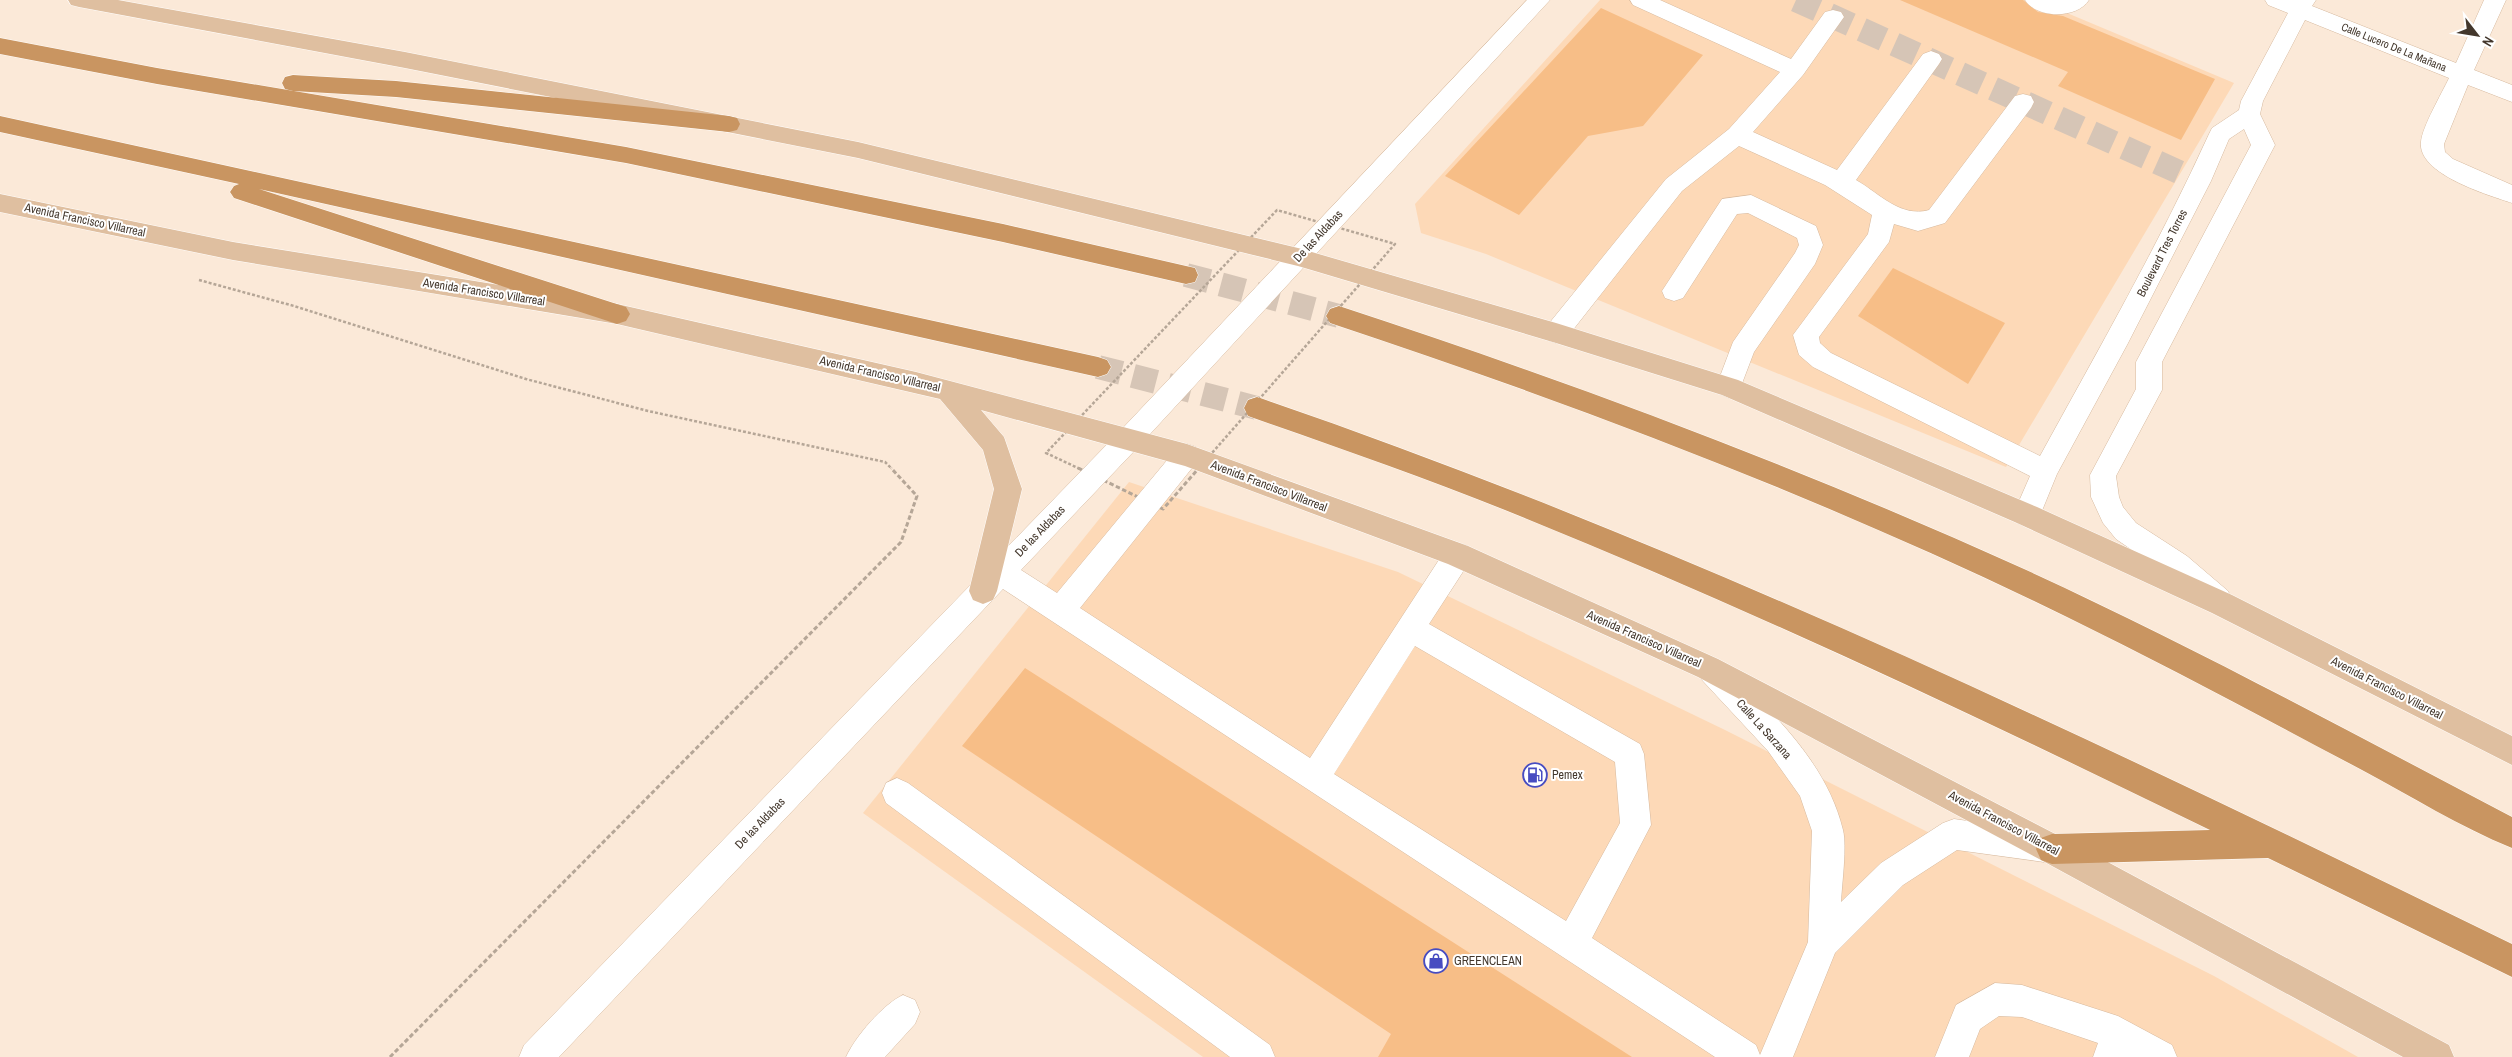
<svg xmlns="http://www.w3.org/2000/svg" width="2512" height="1057" font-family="'Archivo Narrow',sans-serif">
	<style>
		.built { fill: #fdd9b7 }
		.building { fill: #f7be87 }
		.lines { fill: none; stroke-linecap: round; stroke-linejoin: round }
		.minor-tunnel { stroke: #d6c5b6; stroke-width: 24; stroke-dasharray: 24 12; stroke-linecap: butt }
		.highway-tunnel { stroke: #d6c5b6; stroke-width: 24; stroke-dasharray: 24 12; stroke-linecap: butt }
		.minor-casing { stroke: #d6b99e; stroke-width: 1 }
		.major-casing { stroke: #fff; stroke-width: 1 }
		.highway-casing { stroke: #fff; stroke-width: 1 }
		.path-far1 { stroke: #b5a697; stroke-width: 2.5; stroke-dasharray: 3 2; stroke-linecap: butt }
		.path { stroke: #b5a697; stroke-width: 3; stroke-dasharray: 4.5 2.5; stroke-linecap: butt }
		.minor { fill: #fff; fill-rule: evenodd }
		.major { fill: #dfbfa0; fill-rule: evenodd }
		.highway { fill: #c99561; fill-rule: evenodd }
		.labels { text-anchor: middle; stroke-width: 4; stroke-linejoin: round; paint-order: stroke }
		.far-street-label { font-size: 11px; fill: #43372c; stroke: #fff }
		.street-label { font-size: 12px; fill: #43372c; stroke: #fff }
		.poi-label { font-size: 12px; fill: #43372c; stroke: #fff; text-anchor: start }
	</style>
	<rect width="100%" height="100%" fill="#fbe9d8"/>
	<g class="built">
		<polygon points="1600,0 2036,0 2234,83 2006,467 1486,254 1421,233 1415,204"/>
		<polygon points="1129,482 1398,572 1725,730 2214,976 2358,1057 1203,1057 863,813"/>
	</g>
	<g class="building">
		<polygon points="1900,0 2023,0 2038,12 2063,16 2215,79 2181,140 2058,86 2068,72"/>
		<polygon points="1601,8 1703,55 1643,126 1588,136 1519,215 1445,176"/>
		<polygon points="1893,268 2005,323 1968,384 1858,316"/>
		<polygon points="1025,668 1632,1057 1378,1057 1391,1034 962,746"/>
	</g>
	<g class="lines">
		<polyline class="minor-tunnel" points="1796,0 2199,181"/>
		<g class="highway-tunnel">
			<polyline points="1186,275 1339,316"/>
			<polyline points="1098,367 1257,408"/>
		</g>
		<g class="minor-casing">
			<g id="minor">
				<path d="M1527 0H1550L1139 446 1021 570 1057 593 1178 447 1187 444 1196 447 1200 455 1196 463 1080 608 1310 758 1448 546 1458 543 1468 546 1472 555 1468 564 1429 624 1640 744 1644 754 1651 825 1592 938 1756 1045 1760 1055 1808 942 1812 831 1800 796 1768 751 1702 680 1697 671 1702 662 1712 658 1722 662C1770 711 1826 760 1843 830 1847 846 1842 883 1841 902L1881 863 1943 823 1954 819 2044 832 2055 836 2060 847 2055 858 2044 862 1957 850 1903 885 1835 953 1793 1057H1715L1003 589 559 1057H519L524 1045 1121 430ZM1415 646 1615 762 1620 823 1566 921 1334 774Z"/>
				<path d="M1630 0H1660L1791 59 1825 12 1833 10 1841 12 1844 17 1803 75 1753 132 1837 170 1923 54 1931 51 1939 54 1942 59 1939 64 1856 180C1879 193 1900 218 1929 210L2015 96 2023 94 2031 96 2034 102 2031 108 1945 223 1918 231 1894 224 1889 242 1819 337 1820 343 1831 353 2040 456C2098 350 2159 244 2209 134L2212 128 2239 110 2241 101 2288 13 2268 5 2265 0H2316L2312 6 2456 63 2484 0H2506L2474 70 2512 85V102L2468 85 2444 144 2445 152 2453 159 2512 185V203C2488 195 2417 174 2421 142 2422 127 2442 93 2449 78L2305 20 2263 101 2260 114 2275 145 2162 362V390L2116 476 2119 497 2123 507 2136 523 2187 556 2228 591 2232 600 2228 609 2218 613 2208 609 2167 574 2116 539 2103 523 2091 497 2090 475 2136 389V362L2251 145 2244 129 2229 139 2211 181 2127 345 2057 474 2037 523 2027 527 2017 523 2013 515 2030 476 1813 367 1799 355 1793 335 1868 234 1872 215 1825 185 1739 146 1682 191 1565 340 1556 343 1547 340 1543 333 1547 326 1666 179 1729 129 1780 72 1633 5Z"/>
				<path d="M2025 0H2089C2077 19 2037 19 2025 0Z"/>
				<polygon points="1751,195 1816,226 1823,245 1815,264 1754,352 1738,394 1729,398 1720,394 1716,387 1733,342 1795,253 1799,245 1797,238 1748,213 1737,214 1683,298 1674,301 1665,298 1662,291 1722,199"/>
				<polygon points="897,778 908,783 1270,1045 1275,1057 1230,1057 886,803 882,793 886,783"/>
				<polygon points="1995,983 2022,985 2118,1016 2172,1045 2177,1057 2093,1057 2098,1043 2022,1017 1999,1016 1980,1029 1969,1057 1935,1057 1956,1005"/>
				<path d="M903 995 915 1000 920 1012 915 1024 885 1057H846C855 1037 883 1004 903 995Z"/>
			</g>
		</g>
		<g class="major-casing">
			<g id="major">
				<polygon points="68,0 118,0 405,52 858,142 1298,248 1556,323 1738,380 2037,507 2232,595 2512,736 2512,765 2212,613 2017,523 1722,395 1556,343 1298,266 858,158 405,68 79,7 71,5"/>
				<polygon points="0,194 233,242 617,304 916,372 1187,444 1468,546 1718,659 2063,838 2449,1045 2454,1057 2403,1057 2041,860 1698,677 1448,564 1185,466 981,410 1004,437 1022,489 997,591 993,600 983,604 973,600 969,591 994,489 983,450 940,399 617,324 233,260 0,212"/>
			</g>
		</g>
		<g class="highway-casing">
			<g id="highway">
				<polygon points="0,38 157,68 626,147 1003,224 1186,266 1195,268 1198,275 1195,282 1186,284 1003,242 626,163 157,84 0,54"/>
				<polygon points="293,75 396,81 729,116 737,118 740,124 737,130 729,132 396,97 293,91 285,89 282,83 285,77"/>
				<polygon points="0,116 1098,357 1107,360 1111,367 1107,374 1098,377 259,189 626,307 630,314 626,321 617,324 234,198 230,192 234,186 239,184 0,132"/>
				<path d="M1339 306C1571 382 1801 468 2024 569 2190 645 2350 732 2512 817V848C2460 827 2411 796 2362 770 2264 718 2167 666 2067 617 1830 501 1581 406 1330 323L1326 316 1330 309Z"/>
				<path d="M1257 397C1690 545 2102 744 2512 944V977L2268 858 2052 864 2041 860 2036 849 2041 838 2052 834 2210 830C1978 717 1744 606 1505 510 1420 476 1334 446 1248 416L1244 408 1248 400Z"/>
			</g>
		</g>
		<g class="path-far1">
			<polyline points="199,280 294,306 526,379 648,411 885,462 892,469"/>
			<polyline points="1080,469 1046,453 1277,210 1395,244 1198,469"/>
		</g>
		<g class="path">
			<polyline points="1078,468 1163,509 1199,468"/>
			<polyline points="390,1057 901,542 917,496 891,468"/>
		</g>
		<use href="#minor" class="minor"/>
		<use href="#major" class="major"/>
		<use href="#highway" class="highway"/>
	</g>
	<defs>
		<g id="fuel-ring" transform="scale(1.25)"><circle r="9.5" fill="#fff" stroke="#474cc1" stroke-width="1.5"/><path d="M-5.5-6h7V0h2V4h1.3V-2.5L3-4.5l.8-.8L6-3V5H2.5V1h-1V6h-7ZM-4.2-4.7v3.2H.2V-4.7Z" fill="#474cc1"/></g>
		<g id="shop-ring" transform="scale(1.25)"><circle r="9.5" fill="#fff" stroke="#474cc1" stroke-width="1.5"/><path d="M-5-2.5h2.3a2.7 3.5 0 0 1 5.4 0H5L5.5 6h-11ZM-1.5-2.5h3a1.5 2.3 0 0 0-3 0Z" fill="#474cc1"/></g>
	</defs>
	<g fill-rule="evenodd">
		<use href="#fuel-ring" x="1535" y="775"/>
		<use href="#shop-ring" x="1436" y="961"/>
	</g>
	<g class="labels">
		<g class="far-street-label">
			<text transform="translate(2394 47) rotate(22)" y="4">Calle Lucero De La Mañana</text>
		</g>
		<g class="street-label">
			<text transform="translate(85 220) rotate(12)" y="4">Avenida Francisco Villarreal</text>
			<text transform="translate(1318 236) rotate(-47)" y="4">De las Aldabas</text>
			<text transform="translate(2162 253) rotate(-63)" y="4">Boulevard Tres Torres</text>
			<text transform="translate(484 292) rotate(9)" y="4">Avenida Francisco Villarreal</text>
			<text transform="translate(880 374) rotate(13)" y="4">Avenida Francisco Villarreal</text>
			<text transform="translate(1269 486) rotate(21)" y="4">Avenida Francisco Villarreal</text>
			<text transform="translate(1040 531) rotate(-46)" y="4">De las Aldabas</text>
			<text transform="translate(1644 639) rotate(24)" y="4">Avenida Francisco Villarreal</text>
			<text transform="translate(2387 688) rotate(27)" y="4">Avenida Francisco Villarreal</text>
			<text transform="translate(1764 729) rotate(48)" y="4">Calle La Sarzana</text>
			<text transform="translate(760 823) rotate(-46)" y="4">De las Aldabas</text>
			<text transform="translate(2004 823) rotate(28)" y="4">Avenida Francisco Villarreal</text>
		</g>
		<g class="poi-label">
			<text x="1552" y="779">Pemex</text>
			<text x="1454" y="965">GREENCLEAN</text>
		</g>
	</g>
	<g transform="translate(2477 35) rotate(121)" stroke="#ffffff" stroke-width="4" paint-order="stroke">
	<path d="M0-4L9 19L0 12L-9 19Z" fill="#43372c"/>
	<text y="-8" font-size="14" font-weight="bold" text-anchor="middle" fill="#43372c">N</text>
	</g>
</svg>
